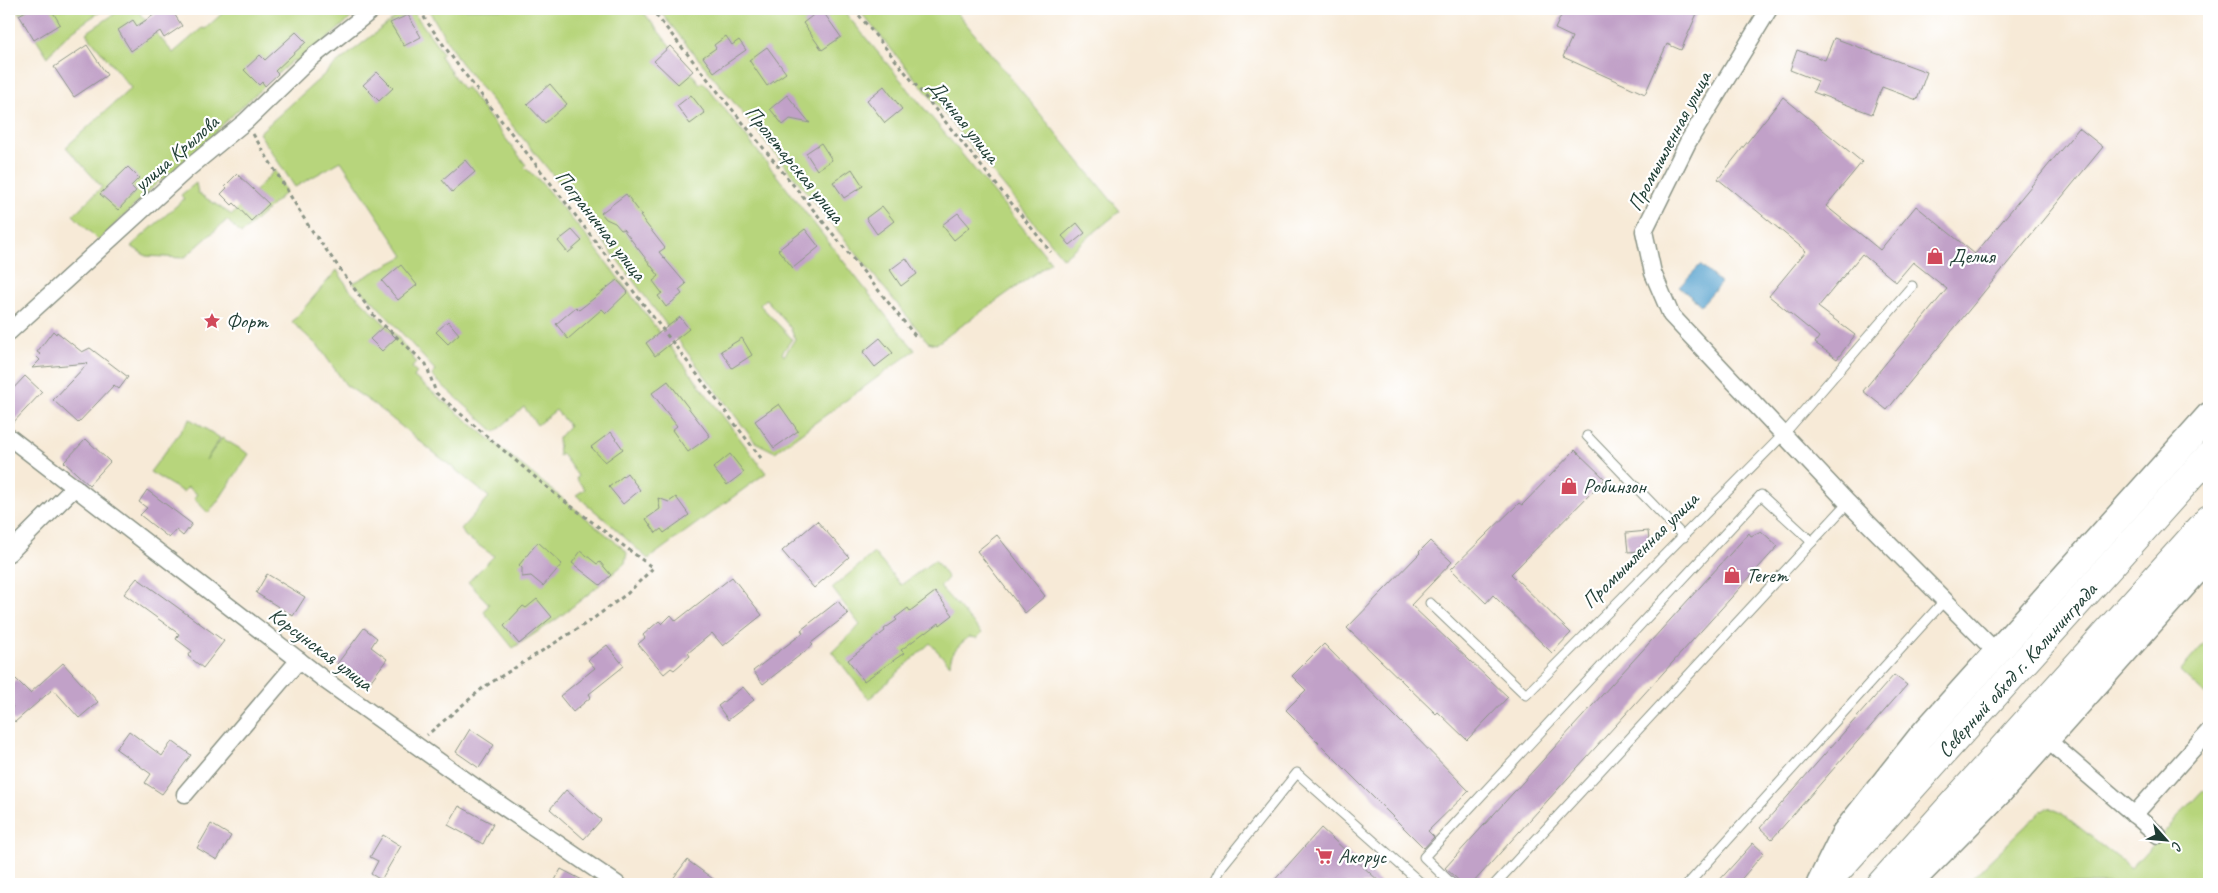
<svg xmlns="http://www.w3.org/2000/svg" width="2218" height="893" font-family="Caveat,sans-serif">
	<style>
		.green { fill: #b7d57b; stroke: #6b8958; fill-rule: evenodd }
		.water { fill: #56a2ce; stroke: #3a7081 }
		.building { fill: #c1a1c8 }
		.lines { fill: none; stroke-linecap: round; stroke-linejoin: round }
		.lane-casing { stroke: #8b9486; stroke-width: 11 }
		.street-casing { stroke: #8b9486; stroke-width: 19 }
		.primary-casing { stroke: #8b9486; stroke-width: 29 }
		.highway-casing { stroke: #8b9486; stroke-width: 30 }
		.path { stroke: #8b9486; stroke-width: 3; stroke-dasharray: 4 4; stroke-linecap: butt }
		.lane { stroke: #fff; stroke-width: 9 }
		.street { stroke: #fff; stroke-width: 16 }
		.primary { stroke: #fff; stroke-width: 26 }
		.highway { stroke: #fff; stroke-width: 28 }
		.labels { text-anchor: middle; stroke-width: 4.5; stroke-linejoin: round; paint-order: stroke }
		.street-label { font-size: 21px; fill: #1f3d34; stroke: #fff }
		.poi-label { font-size: 21px; fill: #1f3d34; stroke: #fff; text-anchor: start }
	</style>
	<rect width="100%" height="100%" fill="#fff"/>
	<filter id="ink" filterUnits="userSpaceOnUse"><feTurbulence type="fractalNoise" baseFrequency=".02" numOctaves="2"/><feDisplacementMap in="SourceGraphic" scale="10" xChannelSelector="R" yChannelSelector="G"/><feConvolveMatrix kernelMatrix="1 2 1 2 8 2 1 2 1" color-interpolation-filters="sRGB"/></filter>
	<filter id="wash" filterUnits="userSpaceOnUse"><feTurbulence type="fractalNoise" baseFrequency=".0096" numOctaves="4" result="noise"/><feDisplacementMap in="SourceGraphic" scale="20" xChannelSelector="R" yChannelSelector="G"/><feGaussianBlur stdDeviation="1.12" result="paint"/><feColorMatrix in="noise" values="0 0 0 0 0 0 0 0 0 0 0 0 0 0 0 0 0 1.4 0 .05"/><feComposite in="paint" operator="in"/></filter>
	<g filter="url(#wash)">
		<rect width="100%" height="100%" fill="#f7ead7"/>
		<g class="green">
			<path d="M17 9H105C84 22 62 36 48 57Z"/>
			<polygon points="122,9 136,9 173,53 202,28 205,29 227,9 343,9 352,17 299,64 293,60 225,122 190,161 163,181 161,179 99,241 73,215 102,187 66,147 131,88 86,33"/>
			<polygon points="406,9 411,9 443,53 440,56 463,90 466,87 526,165 524,167 539,180 591,242 766,473 648,559 610,524 576,495 585,489 576,479 578,476 562,454 559,456 558,438 569,426 556,410 537,425 524,407 495,432 432,376 435,370 373,301 353,283 404,256 341,161 295,187 259,133 336,64"/>
			<path d="M428 9H641L700 84 703 82 723 107 887 317 915 350 775 452 755 442 557 180 460 62ZM766 299 790 327 795 339 784 356 782 353 792 339 760 305Z"/>
			<polygon points="658,9 842,9 1051,262 936,344 928,342"/>
			<polygon points="858,9 954,9 1120,211 1063,258"/>
			<polygon points="275,170 286,192 241,234 227,220 184,258 146,256 131,246 184,199 181,195 196,183 198,193 232,215"/>
			<polygon points="337,270 349,289 397,336 416,362 412,368 417,372 414,377 624,549 627,553 625,563 596,588 557,619 513,648 484,612 489,604 468,582 494,556 465,536 461,529 489,497 375,405 346,385 319,347 292,322"/>
			<polygon points="190,419 220,438 206,460 222,438 249,454 218,501 208,513 194,498 197,494 188,487 183,492 150,472"/>
			<path d="M874 553 901 585 935 560 948 578 940 587 982 633 977 638 969 637C960 644 950 652 950 665L930 643 869 699 832 652 860 625 832 588Z"/>
			<polygon points="2209,638 2209,698 2180,671"/>
			<polygon points="2203,790 2209,795 2209,884 1966,884 2041,811 2050,808 2060,812 2131,868"/>
		</g>
		<polygon class="water" points="1700,265 1721,283 1701,305 1679,287"/>
		<g id="blocks">
			<g class="building">
				<polygon points="29,9 51,9 60,24 34,40 19,15"/>
				<polygon points="163,9 171,9 182,26 164,38 160,31 131,51 118,30 133,20 137,26"/>
				<polygon points="821,9 841,37 822,50 803,23"/>
				<polygon points="1564,9 1699,9 1681,50 1667,44 1645,94 1563,57 1572,37 1555,29"/>
				<polygon points="408,15 421,37 404,46 390,23"/>
				<polygon points="296,32 306,42 275,71 278,74 265,86 262,82 259,85 244,70 260,55 265,60"/>
				<polygon points="726,36 732,45 739,40 746,50 714,72 703,57 716,48 714,45"/>
				<polygon points="1834,38 1927,72 1917,100 1882,87 1872,114 1813,92 1818,81 1790,70 1797,50 1825,60"/>
				<polygon points="87,45 107,75 74,97 54,67"/>
				<polygon points="670,46 693,71 678,84 654,61"/>
				<polygon points="767,47 786,73 767,86 749,60"/>
				<polygon points="377,72 393,88 379,101 363,85"/>
				<polygon points="550,84 567,104 545,123 527,104"/>
				<polygon points="884,86 902,109 885,123 867,100"/>
				<polygon points="691,95 705,113 690,124 677,106"/>
				<polygon points="787,95 810,123 790,119 783,125 775,115 770,109"/>
				<polygon points="1783,97 1862,162 1826,206 1880,250 1916,206 1975,254 2079,128 2103,147 1887,410 1863,391 1947,289 1913,262 1896,282 1862,254 1818,307 1855,335 1837,359 1815,343 1819,337 1769,296 1806,251 1718,179"/>
				<polygon points="821,143 832,160 817,170 806,153"/>
				<polygon points="465,160 475,172 452,192 442,180"/>
				<polygon points="128,167 139,178 131,186 136,191 118,210 100,194"/>
				<polygon points="852,169 863,186 844,198 833,182"/>
				<polygon points="237,174 269,204 251,221 234,203 232,205 221,194 227,188 225,186"/>
				<polygon points="626,194 642,215 640,216 665,248 659,252 686,284 679,290 682,294 666,307 658,296 662,293 653,281 659,276 623,229 621,230 615,223 606,219 601,213"/>
				<polygon points="882,206 894,221 877,234 866,218"/>
				<polygon points="958,213 970,227 954,240 942,225"/>
				<polygon points="1077,223 1085,233 1070,245 1062,236"/>
				<polygon points="805,229 819,247 793,268 778,250"/>
				<polygon points="572,230 582,241 568,253 558,241"/>
				<polygon points="906,258 917,274 901,286 890,270"/>
				<polygon points="401,265 417,285 398,300 382,281"/>
				<polygon points="617,280 628,292 606,313 602,309 568,339 556,324 576,307 579,310"/>
				<polygon points="680,317 689,329 655,356 646,343"/>
				<polygon points="448,321 459,334 448,344 436,332"/>
				<polygon points="384,326 396,338 382,351 370,339"/>
				<polygon points="53,331 56,334 57,332 82,352 90,348 128,377 119,389 114,385 78,423 53,400 88,363 32,368 40,360 37,357 40,354 37,352"/>
				<polygon points="742,338 752,355 732,368 721,351"/>
				<polygon points="880,338 893,353 875,367 863,352"/>
				<polygon points="25,376 42,392 9,427 9,393"/>
				<polygon points="668,381 710,436 688,452 672,430 677,426 652,393"/>
				<polygon points="779,404 798,431 774,448 755,421"/>
				<polygon points="611,432 623,449 605,462 591,447"/>
				<polygon points="86,439 110,462 89,485 64,462"/>
				<polygon points="1575,450 1605,479 1511,574 1571,633 1552,653 1493,595 1486,603 1451,569 1519,503 1522,505"/>
				<polygon points="730,454 744,472 727,485 713,468"/>
				<polygon points="627,473 640,490 623,504 609,487"/>
				<polygon points="147,490 192,524 183,536 176,530 169,538 140,515 147,508 139,502"/>
				<polygon points="676,497 689,515 664,533 661,529 656,533 646,519 660,509 658,498 669,502"/>
				<polygon points="817,521 849,557 814,588 782,551"/>
				<polygon points="1648,531 1650,550 1628,552 1626,533"/>
				<polygon points="1761,531 1778,546 1472,884 1463,884 1445,868 1749,533 1751,536"/>
				<polygon points="997,535 1045,596 1025,613 977,551"/>
				<polygon points="1430,541 1452,562 1411,605 1508,697 1467,740 1438,712 1436,714 1347,628 1420,553 1419,552"/>
				<polygon points="538,542 562,564 543,586 531,576 522,577 522,568 519,565"/>
				<polygon points="581,551 597,564 600,562 611,575 600,585 572,563"/>
				<polygon points="267,574 305,597 293,616 256,593"/>
				<polygon points="732,577 762,615 723,646 712,633 688,653 690,656 674,670 671,668 664,674 638,644 645,638 643,635 659,621 662,624 671,615 676,621"/>
				<polygon points="137,578 224,641 203,668 188,656 192,651 176,639 179,634 124,594"/>
				<polygon points="935,592 953,615 940,625 939,623 926,633 925,632 901,650 904,653 864,681 848,660 885,631 884,629 897,620 895,618 908,608 910,611"/>
				<polygon points="537,599 552,617 519,644 504,626 523,606 526,608"/>
				<polygon points="838,601 848,614 811,643 813,645 763,684 753,671 803,633 801,630"/>
				<polygon points="364,628 377,638 371,647 387,659 367,686 337,664"/>
				<polygon points="1324,644 1469,791 1428,831 1434,837 1424,848 1286,710 1306,690 1292,676"/>
				<polygon points="607,645 624,666 589,694 591,697 573,712 560,696 595,668 588,660"/>
				<polygon points="63,663 98,702 79,718 53,689 15,722 9,715 9,711 13,707 9,702 9,686 16,679 30,693"/>
				<polygon points="1894,675 1907,685 1772,839 1760,828"/>
				<polygon points="743,687 754,700 728,720 718,706"/>
				<polygon points="470,729 494,745 479,768 456,752"/>
				<polygon points="129,731 162,756 172,741 191,755 162,794 145,783 151,774 116,749"/>
				<polygon points="566,790 601,820 584,839 550,809"/>
				<polygon points="459,806 493,824 483,844 448,825"/>
				<polygon points="211,824 231,836 217,860 197,848"/>
				<polygon points="1321,828 1382,884 1271,884"/>
				<polygon points="383,835 401,846 381,880 371,874 378,861 370,857"/>
				<polygon points="1753,843 1764,853 1737,884 1716,884"/>
				<polygon points="687,860 720,884 669,884"/>
				<polygon points="561,869 590,884 553,884"/>
			</g>
		</g>
	</g>
	<g filter="url(#ink)">
		<use href="#blocks" fill-opacity="0" stroke="#8b9486" stroke-width="1"/>
		<g class="lines">
			<g class="lane-casing">
				<g id="lane">
					<polyline points="1587,436 1684,537"/>
					<polyline points="1430,603 1526,695 1783,435 1912,286"/>
					<polyline points="1213,884 1222,866 1297,773 1422,884"/>
					<polyline points="1452,884 1424,857 1761,495 1812,542"/>
					<polyline points="1495,884 1848,503"/>
					<polyline points="1688,884 1944,601"/>
				</g>
			</g>
			<g class="street-casing">
				<g id="street">
					<polyline points="1769,9 1688,142 1644,231 1653,273 1671,315 1848,503 1997,653"/>
					<polyline points="9,332 185,171 246,121 311,58 373,9"/>
					<polyline points="9,437 326,681 482,792 617,884"/>
					<polyline points="9,553 75,487"/>
					<polyline points="2046,739 2158,835"/>
					<polyline points="185,794 299,660"/>
					<polyline points="2134,815 2209,731"/>
				</g>
			</g>
			<g class="primary-casing">
				<g id="primary">
					<polyline points="1820,884 1845,833 1921,737 2209,416"/>
					<polyline points="1908,884 2000,791 2209,556"/>
				</g>
			</g>
			<g class="highway-casing">
				<g id="highway">
					<polyline points="1825,884 2209,456"/>
					<polyline points="1881,884 2209,519"/>
				</g>
			</g>
			<g class="path">
				<polyline points="421,9 425,19 457,64 566,203 761,458"/>
				<polyline points="651,9 917,338"/>
				<polyline points="854,9 1051,252"/>
				<polyline points="253,134 308,225 375,317 426,364 436,393 555,494 653,568 628,593 590,621 484,687 427,735"/>
			</g>
			<use href="#lane" class="lane"/>
			<use href="#street" class="street"/>
			<use href="#primary" class="primary"/>
			<use href="#highway" class="highway"/>
		</g>
	</g>
	<defs>
		<g id="shop-bare" transform="scale(1.35)"><path d="M-5-2.5h2.3a2.7 3.5 0 0 1 5.4 0H5L5.5 6h-11ZM-1.5-2.5h3a1.5 2.3 0 0 0-3 0Z" fill="#d1495b" stroke="#fff" stroke-width="2.5" paint-order="stroke"/></g>
		<g id="sight-bare" transform="scale(1.35)"><path d="M0-6L1.8-2.2L6-1.7L2.9 1.2L3.7 5.4L0 3.3L-3.7 5.4L-2.9 1.2L-6-1.7L-1.8-2.2Z" fill="#d1495b" stroke="#fff" stroke-width="2.5" paint-order="stroke"/></g>
		<g id="supermarket-bare" transform="scale(1.35)"><path d="M-6-5.5h2.5l.6 2H6L4.5 2H-2.5L-4.4-4H-6ZM-1.5 3.2a1.3 1.3 0 1 0 .1 0ZM3 3.2a1.3 1.3 0 1 0 .1 0Z" fill="#d1495b" stroke="#fff" stroke-width="2.5" paint-order="stroke"/></g>
	</defs>
	<g fill-rule="evenodd">
		<use href="#shop-bare" x="1935" y="256"/>
		<use href="#sight-bare" x="212" y="321"/>
		<use href="#shop-bare" x="1569" y="486"/>
		<use href="#shop-bare" x="1732" y="575"/>
		<use href="#supermarket-bare" x="1324" y="856"/>
	</g>
	<g class="labels">
		<g class="street-label">
			<text transform="translate(964 121) rotate(51)" y="7">Дачная улица</text>
			<text transform="translate(1669 141) rotate(-62)" y="7">Промышленная улица</text>
			<text transform="translate(176 153) rotate(-41)" y="7">улица Крылова</text>
			<text transform="translate(795 164) rotate(51)" y="7">Пролетарская улица</text>
			<text transform="translate(601 225) rotate(52)" y="7">Пограничная улица</text>
			<text transform="translate(1640 550) rotate(-45)" y="7">Промышленная улица</text>
			<text transform="translate(321 649) rotate(37)" y="7">Корсунская улица</text>
			<text transform="translate(2017 670) rotate(-48)" y="7">Северный обход г. Калининграда</text>
		</g>
		<g class="poi-label">
			<text x="1949" y="263">Делия</text>
			<text x="226" y="328">Форт</text>
			<text x="1583" y="493">Робинзон</text>
			<text x="1746" y="582">Terem</text>
			<text x="1338" y="863">Акорус</text>
		</g>
	</g>
	<rect width="2218" height="893" fill="none" stroke="#fff" stroke-width="30"/>
	<g transform="translate(2166 840) rotate(117)" stroke="#ffffff" stroke-width="4" paint-order="stroke">
	<path d="M0-4L9 19L0 12L-9 19Z" fill="#1f3d34"/>
	<text y="-8" font-size="14" font-weight="bold" text-anchor="middle" fill="#1f3d34">С</text>
	</g>
</svg>
